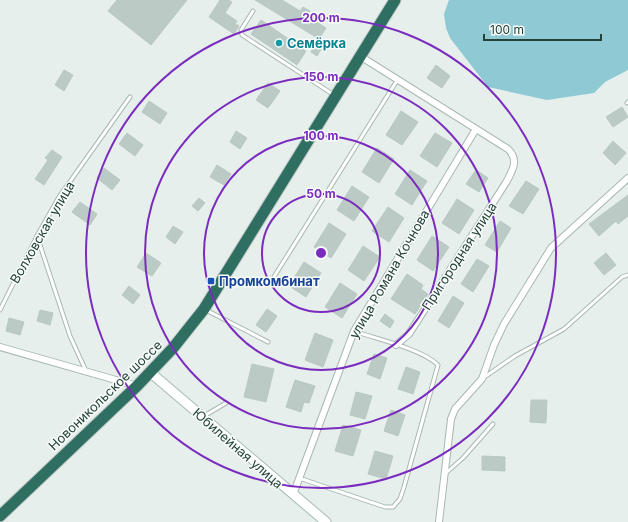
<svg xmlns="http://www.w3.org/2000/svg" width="628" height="522" font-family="Inter,sans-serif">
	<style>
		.water { fill: #8ec9d4 }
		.building { fill: #bbcac4; stroke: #b8c9c2 }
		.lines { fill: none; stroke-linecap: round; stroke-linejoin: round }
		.lane-casing { stroke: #a8b8b2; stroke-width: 5 }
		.street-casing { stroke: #a8b8b2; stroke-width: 8 }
		.secondary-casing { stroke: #a4bbb3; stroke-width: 11 }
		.highway-casing { stroke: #c2cac8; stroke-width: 13 }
		.lane { stroke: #fff; stroke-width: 3 }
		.street { stroke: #fff; stroke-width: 6 }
		.secondary { stroke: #fff; stroke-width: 9 }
		.highway { stroke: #2f6f62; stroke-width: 11 }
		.ring { fill: none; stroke: #7b2cbf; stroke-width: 2 }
		.culture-dot { fill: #0f9aa8; stroke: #f7fbf9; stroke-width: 1.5 }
		.transit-dot { fill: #1a4fb4; stroke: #f7fbf9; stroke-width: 1.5 }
		.labels { text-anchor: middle; stroke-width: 3; stroke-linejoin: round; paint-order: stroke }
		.culture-label { font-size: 13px; font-weight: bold; fill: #0d838f; stroke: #f7fbf9; text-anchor: start }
		.street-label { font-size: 13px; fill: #24423a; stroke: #f7fbf9 }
		.transit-label { font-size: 13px; font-weight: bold; fill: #164399; stroke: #f7fbf9; text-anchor: start }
		.centre { fill: #7b2cbf; stroke: #f7fbf9; stroke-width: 2 }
		.ring-label { font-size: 12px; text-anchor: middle; font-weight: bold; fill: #7b2cbf; stroke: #f7fbf9; stroke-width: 3; stroke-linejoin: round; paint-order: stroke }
	</style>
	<rect width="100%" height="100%" fill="#e6efeb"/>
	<polygon class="water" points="449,0 628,0 628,70 605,82 594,93 547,100 488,87 450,38 446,28 444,14"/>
	<g class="building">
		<polygon points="117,0 187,0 151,45 108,11"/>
		<polygon points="220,0 228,0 232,2 225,13 237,21 235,24 239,26 234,34 209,17"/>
		<polygon points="255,0 282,0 300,11 303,7 310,11 307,16 326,28 319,39"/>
		<polygon points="261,20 306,51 297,65 251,34"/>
		<polygon points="316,42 323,46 317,56 311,52"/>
		<polygon points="436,65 450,76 442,88 427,78"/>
		<polygon points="64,70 73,75 64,91 55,85"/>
		<polygon points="268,83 280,91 268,108 256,100"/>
		<polygon points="149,101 167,113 160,124 142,112"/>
		<polygon points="622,107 628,117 613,127 606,117"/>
		<polygon points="401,111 418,122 402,145 386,135"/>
		<polygon points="236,131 247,138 240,149 230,142"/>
		<polygon points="127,133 143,145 135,156 119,144"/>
		<polygon points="435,133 452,143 437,167 420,156"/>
		<polygon points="613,141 626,153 615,165 603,153"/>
		<polygon points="377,148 394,159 379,183 362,172"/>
		<polygon points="52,150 62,157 44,185 35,179 48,160 45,158"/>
		<polygon points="217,165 231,174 224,185 210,177"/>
		<polygon points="104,168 120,180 112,190 97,178"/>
		<polygon points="410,170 427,181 412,205 395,194"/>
		<polygon points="476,170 488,178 479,192 466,184"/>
		<polygon points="526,181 539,189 523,214 509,206"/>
		<polygon points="352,186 369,197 354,221 337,210"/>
		<polygon points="628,195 628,216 618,224 616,221 599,236 589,224"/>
		<polygon points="199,198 205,203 198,211 192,206"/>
		<polygon points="457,199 474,210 459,234 442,223"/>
		<polygon points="80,202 97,214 90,225 72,212"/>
		<polygon points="388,207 404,218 389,242 372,231"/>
		<polygon points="500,221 511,228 497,252 485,245"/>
		<polygon points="329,223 346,234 331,258 314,247"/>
		<polygon points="173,226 183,232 175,244 166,237"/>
		<polygon points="432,236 449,247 433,271 417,260"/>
		<polygon points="363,246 380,257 364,281 348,270"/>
		<polygon points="146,253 161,263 152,276 137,267"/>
		<polygon points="606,253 616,265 604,275 594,263"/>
		<polygon points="477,259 489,266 473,292 461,284"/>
		<polygon points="304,262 321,273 306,297 289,286"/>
		<polygon points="407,274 423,285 421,289 428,294 415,314 391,299"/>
		<polygon points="340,283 357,294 342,318 325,307"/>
		<polygon points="129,286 140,295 133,304 122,295"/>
		<polygon points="453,296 464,303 449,328 438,321"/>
		<polygon points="267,309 277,316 266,332 256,325"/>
		<polygon points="40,310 53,313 50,325 37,321"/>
		<polygon points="385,314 394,321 390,328 380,321"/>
		<polygon points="9,318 24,322 20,335 6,331"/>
		<polygon points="315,333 333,340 323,367 305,360"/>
		<polygon points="374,354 387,358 380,379 367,374"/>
		<polygon points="252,364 274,369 266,402 244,397"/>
		<polygon points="406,367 420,372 413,394 398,389"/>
		<polygon points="295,380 315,386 309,403 304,402 301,412 286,407"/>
		<polygon points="356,392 372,396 365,419 350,415"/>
		<polygon points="531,400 547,400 546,423 530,422"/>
		<polygon points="391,410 405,415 398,436 384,431"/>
		<polygon points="343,425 361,430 353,456 335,451"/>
		<polygon points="375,451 393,456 386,479 368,474"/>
		<polygon points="482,456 505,457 505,471 482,470"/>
	</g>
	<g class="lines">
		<g class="lane-casing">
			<g id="lane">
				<polyline points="253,11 241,30 242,35 334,95"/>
				<polyline points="627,103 628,102"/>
				<polyline points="37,236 70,336 86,371"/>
				<polyline points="272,280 398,79"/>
				<polyline points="0,310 37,236 59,197 130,97"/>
				<polyline points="206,310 268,342"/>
				<polyline points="483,378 515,356 564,329 622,277 628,275"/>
				<polyline points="204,416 226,403"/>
				<polyline points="446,473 463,458 493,424"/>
				<path d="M299 478 385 507H393L400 499 404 487 438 365C422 349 376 339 354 331"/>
			</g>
		</g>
		<g class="street-casing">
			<g id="street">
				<path d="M360 56 508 149C519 160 513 169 507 181L409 334 396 345"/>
				<polyline points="0,347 137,386"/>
				<polyline points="293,495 354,331 476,129"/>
				<polyline points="439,522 451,419 455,409 482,379 494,345 504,324 551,248 628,178"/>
			</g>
		</g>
		<g class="secondary-casing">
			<polyline id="secondary" points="151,373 326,522"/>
		</g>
		<g class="highway-casing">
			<polyline id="highway" points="0,516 137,386 173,348 204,309 395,0"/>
		</g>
		<use href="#lane" class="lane"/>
		<use href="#street" class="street"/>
		<use href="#secondary" class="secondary"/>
		<use href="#highway" class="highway"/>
	</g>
	<g class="ring">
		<circle cx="321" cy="253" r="59"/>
		<circle cx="321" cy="253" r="117"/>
		<circle cx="321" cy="253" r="176"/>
		<circle cx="321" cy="253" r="235"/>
	</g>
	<circle class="culture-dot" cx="279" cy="43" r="4"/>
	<rect class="transit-dot" x="207" y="277" width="8" height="8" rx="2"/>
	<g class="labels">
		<g class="culture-label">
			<text x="287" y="48">Семёрка</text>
		</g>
		<g class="street-label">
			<text transform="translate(42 232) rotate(-60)" y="5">Волховская улица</text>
			<text transform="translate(459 256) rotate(-57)" y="5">Пригородная улица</text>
			<text transform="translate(389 274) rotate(-60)" y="5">улица Романа Кочнова</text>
			<text transform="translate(105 395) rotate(-44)" y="5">Новоникольское шоссе</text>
			<text transform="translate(238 448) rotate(41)" y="5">Юбилейная улица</text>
		</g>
		<g class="transit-label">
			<text x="219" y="286">Промкомбинат</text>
		</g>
	</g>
	<circle cx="321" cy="253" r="6" class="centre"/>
	<g class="ring-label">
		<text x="321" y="22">200 m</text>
		<text x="321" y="81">150 m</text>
		<text x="321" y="140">100 m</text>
		<text x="321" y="198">50 m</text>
	</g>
	<path d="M484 34v6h117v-6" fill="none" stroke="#24423a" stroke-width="2"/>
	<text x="490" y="34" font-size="12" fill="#24423a" stroke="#f7fbf9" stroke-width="3" paint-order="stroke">100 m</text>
</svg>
